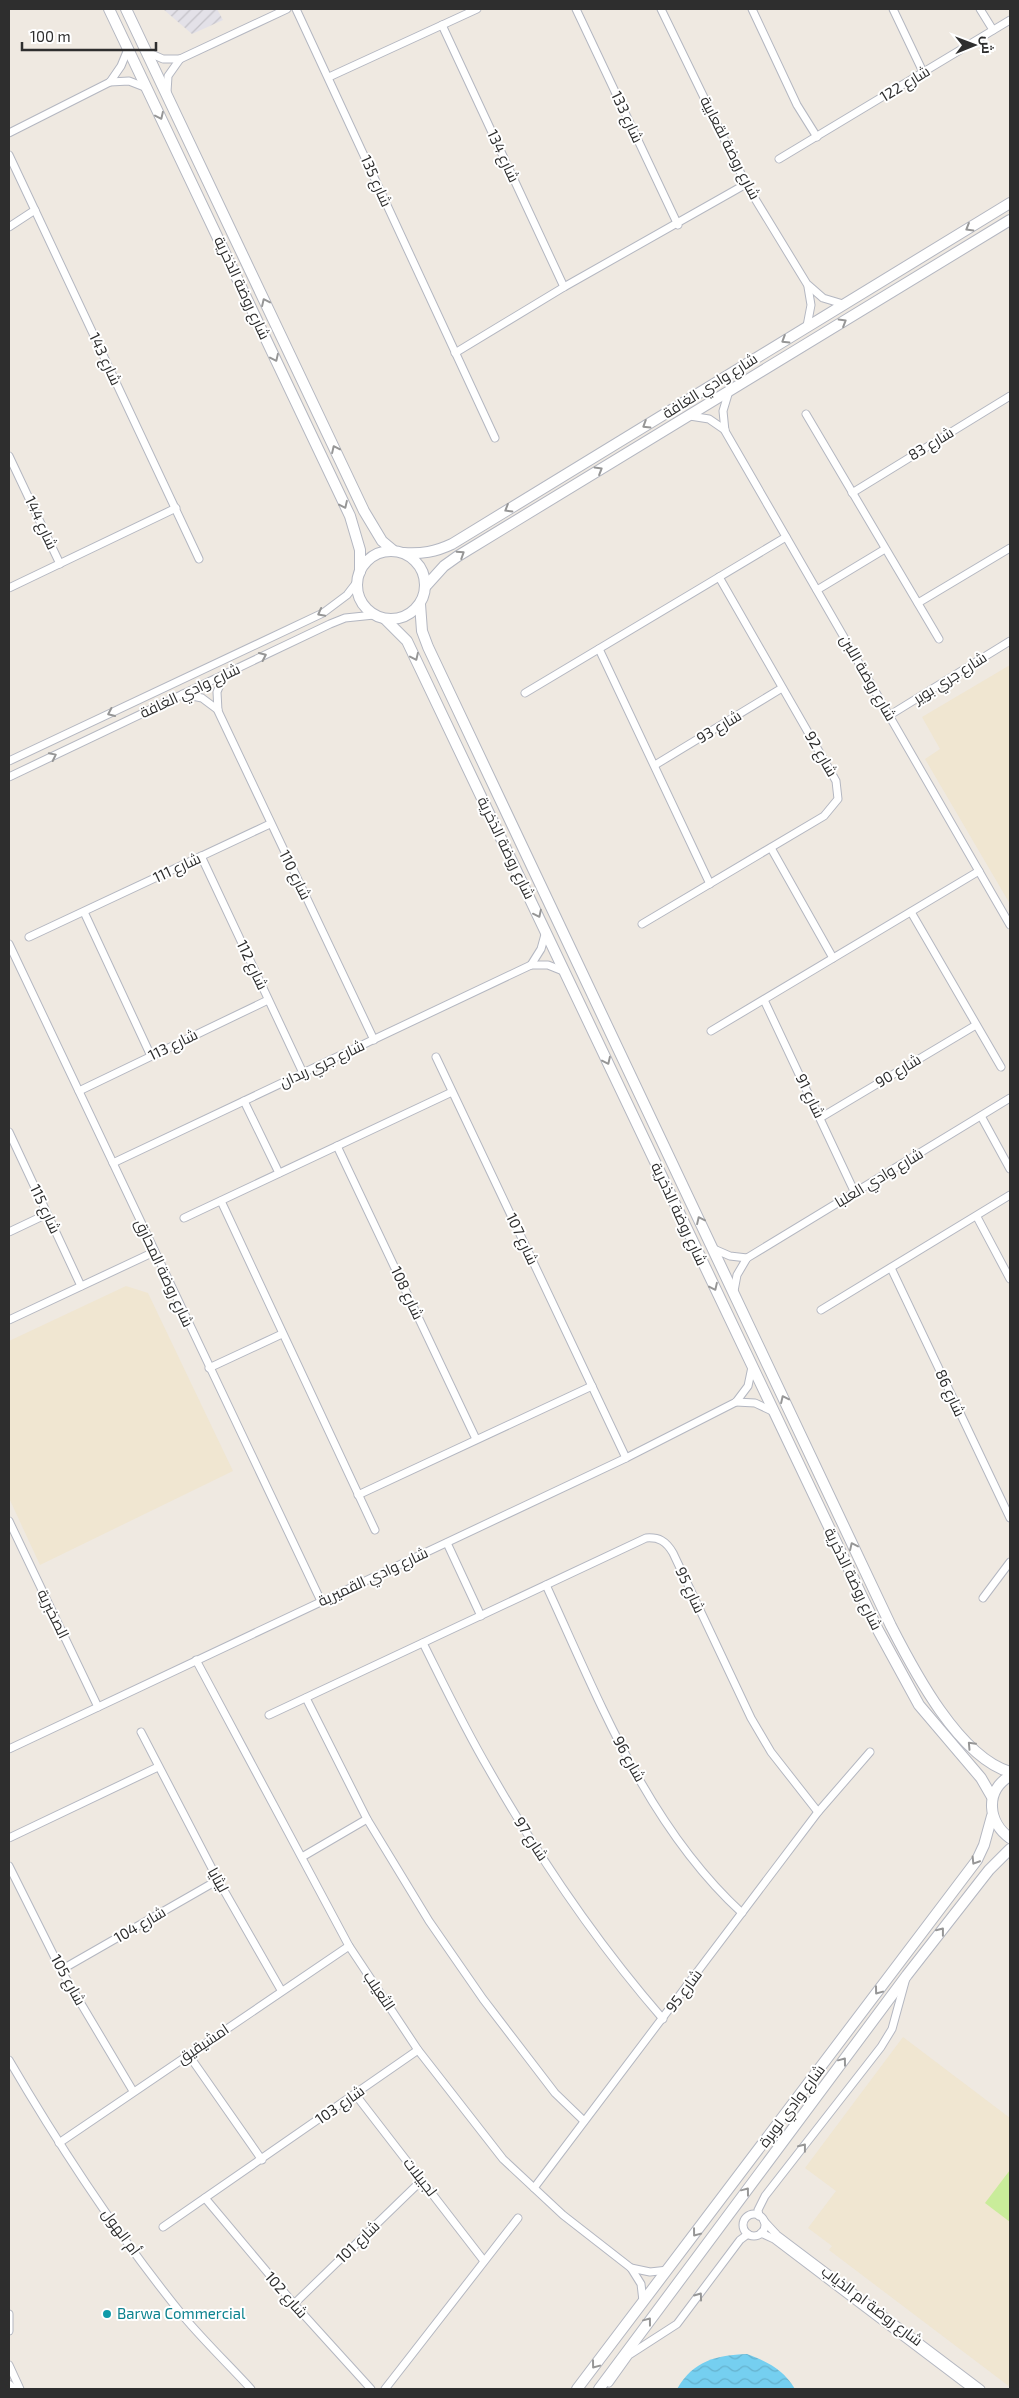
<svg xmlns="http://www.w3.org/2000/svg" width="1019" height="2398" font-family="'Exo 2',Cairo,sans-serif">
	<style>
		.industrial { fill: url(#industrial-furrows) }
		.education { fill: #f0e6d1 }
		.pitch { fill: #c9ec9a }
		.water { fill: url(#water-waves) }
		.lines { fill: none; stroke-linecap: round; stroke-linejoin: round }
		.street-casing { stroke: #b4b7c1; stroke-width: 9 }
		.secondary-casing { stroke: #b4b7c1; stroke-width: 12 }
		.street { stroke: #fff; stroke-width: 7 }
		.secondary { stroke: #fff; stroke-width: 10 }
		.oneway { stroke: #969696 }
		.culture-dot { fill: #0f9aa8; stroke: #fff; stroke-width: 2 }
		.labels { text-anchor: middle; stroke-width: 4; stroke-linejoin: round; paint-order: stroke }
		.street-label { font-size: 15px; fill: #2e2e2e; stroke: #fff }
		.culture-label { font-size: 15px; fill: #0d838f; stroke: #fff; text-anchor: start }
	</style>
	<defs>
		<pattern id="industrial-furrows" width="10" height="10" patternUnits="userSpaceOnUse" patternTransform="scale(1.25)"><rect width="10" height="10" fill="#e3e1e8"/><path d="M-1 1l2-2M0 10L10 0M9 11l2-2" fill="none" stroke="#c3c1c7"/></pattern>
		<pattern id="water-waves" width="16" height="10" patternUnits="userSpaceOnUse" patternTransform="scale(1.25)"><rect width="16" height="10" fill="#75cff0"/><path d="M0 5q4-4 8 0t8 0" fill="none" stroke="#66b2ce"/></pattern>
	</defs>
	<rect width="100%" height="100%" fill="#efe9e1"/>
	<polygon class="industrial" points="163,9 217,9 223,20 192,34"/>
	<g class="education">
		<polygon points="1010,665 1010,904 925,759 940,749 922,717"/>
		<polygon points="126,1286 148,1293 233,1471 40,1565 9,1498 9,1341"/>
		<polygon points="903,2037 1010,2118 1010,2387 829,2250 832,2246 808,2228 836,2191 805,2168"/>
	</g>
	<polygon class="pitch" points="1010,2170 1010,2222 985,2203"/>
	<path class="water" d="M747 2354C768 2362 783 2369 795 2389H677C693 2361 716 2355 747 2354Z"/>
	<g class="lines">
		<g class="street-casing">
			<g id="street">
				<polyline points="296,9 495,438"/>
				<polyline points="576,9 678,225"/>
				<polyline points="661,9 746,184 807,284 823,298 843,304"/>
				<polyline points="752,9 797,105 817,137"/>
				<polyline points="893,9 923,72"/>
				<polyline points="980,9 993,30"/>
				<polyline points="442,25 564,287"/>
				<polyline points="147,52 163,59 180,59 287,9"/>
				<polyline points="329,77 477,9"/>
				<polyline points="110,82 129,81 147,88"/>
				<polyline points="167,92 168,76 180,59"/>
				<polyline points="9,133 110,82 121,66 128,49"/>
				<polyline points="9,155 199,559"/>
				<polyline points="779,159 1010,20"/>
				<polyline points="9,227 35,210"/>
				<polyline points="807,326 811,305 808,287"/>
				<polyline points="455,353 564,287 746,184"/>
				<polyline points="729,391 723,411 725,431 1010,925"/>
				<polyline points="806,414 939,639"/>
				<polyline points="690,416 709,419 725,430"/>
				<polyline points="9,456 60,564"/>
				<polyline points="852,493 1010,396"/>
				<polyline points="9,588 176,508"/>
				<polyline points="817,590 885,549"/>
				<polyline points="918,603 1010,548"/>
				<polyline points="599,649 710,884"/>
				<polyline points="224,675 217,692 218,711 374,1040"/>
				<polyline points="525,693 786,537"/>
				<polyline points="183,694 202,698 218,710"/>
				<polyline points="890,715 1010,641"/>
				<polyline points="9,761 323,613 347,595 357,582"/>
				<polyline points="655,765 782,688"/>
				<polyline points="9,777 330,624 345,618 374,615"/>
				<polyline points="771,848 833,958"/>
				<polyline points="201,856 303,1073"/>
				<polyline points="84,912 151,1056"/>
				<polyline points="911,912 1001,1067"/>
				<polyline points="642,924 824,816 838,799 836,781 719,577"/>
				<polyline points="29,937 270,824"/>
				<polyline points="9,944 321,1601"/>
				<polyline points="531,965 541,949 546,931"/>
				<polyline points="764,1000 855,1193"/>
				<polyline points="711,1031 979,871"/>
				<polyline points="436,1057 626,1458"/>
				<polyline points="79,1091 268,1000"/>
				<polyline points="244,1101 279,1173"/>
				<polyline points="981,1116 1010,1169"/>
				<polyline points="820,1118 976,1025"/>
				<polyline points="9,1132 81,1286"/>
				<polyline points="337,1146 476,1439"/>
				<polyline points="113,1163 531,965 548,965 563,971"/>
				<polyline points="221,1201 375,1530"/>
				<polyline points="977,1217 1010,1279"/>
				<polyline points="184,1218 452,1092"/>
				<polyline points="9,1232 47,1214"/>
				<polyline points="714,1249 730,1256 747,1258"/>
				<polyline points="891,1268 1010,1518"/>
				<polyline points="734,1291 737,1275 747,1258 1010,1098"/>
				<polyline points="821,1310 1010,1195"/>
				<polyline points="9,1320 154,1252"/>
				<polyline points="209,1368 282,1334"/>
				<polyline points="736,1402 755,1403 772,1411"/>
				<polyline points="358,1495 592,1386"/>
				<polyline points="9,1521 98,1707"/>
				<polyline points="447,1543 481,1616"/>
				<path d="M546 1585C599 1700 647 1826 742 1913"/>
				<polyline points="983,1598 1010,1562"/>
				<path d="M423 1643C444 1685 464 1727 488 1768 538 1856 596 1942 663 2019"/>
				<polyline points="196,1660 349,1946 418,2050 503,2159 563,2215 631,2268 641,2284 643,2301"/>
				<polyline points="306,1698 367,1819 429,1921 483,1999 555,2093 584,2121"/>
				<path d="M269 1715 646 1538C659 1537 666 1541 673 1553L751 1718 771 1752 818 1812"/>
				<polyline points="141,1732 218,1880 281,1990"/>
				<polyline points="9,1749 626,1458 736,1402 748,1386 752,1367"/>
				<polyline points="9,1838 158,1767"/>
				<polyline points="302,1857 367,1819"/>
				<polyline points="9,1866 61,1970 133,2091"/>
				<polyline points="61,1970 218,1880"/>
				<polyline points="188,2054 262,2160"/>
				<path d="M9 2060C61 2149 119 2237 184 2317 205 2342 229 2365 251 2389"/>
				<polyline points="355,2094 484,2261"/>
				<polyline points="59,2143 349,1946"/>
				<polyline points="534,2188 818,1812 870,1752"/>
				<polyline points="205,2198 294,2304 371,2389"/>
				<circle cx="754" cy="2225" r="11"/>
				<polyline points="759,2216 758,2210 765,2196 881,2047 892,2029 906,1978"/>
				<polyline points="764,2221 777,2235 981,2389"/>
				<polyline points="163,2227 418,2050"/>
				<polyline points="761,2233 774,2239 972,2389"/>
				<polyline points="631,2268 650,2272 668,2270"/>
				<polyline points="294,2304 422,2180"/>
				<polyline points="9,2314 9,2331"/>
				<polyline points="9,2365 20,2389"/>
				<polyline points="609,2383 629,2355 677,2324 740,2240 748,2234"/>
				<polyline points="385,2389 518,2218"/>
			</g>
		</g>
		<g class="secondary-casing">
			<g id="secondary">
				<polyline points="109,9 350,516 360,550 360,572"/>
				<polyline points="126,9 364,511 382,541 394,551"/>
				<circle cx="391" cy="585" r="34"/>
				<path d="M404 553C422 554 435 552 452 544L1010 203"/>
				<polyline points="425,587 444,566 458,556 1010,220"/>
				<path d="M420 604 422 631 428 647 891 1626C914 1671 959 1757 1010 1772"/>
				<polyline points="385,619 407,641 878,1630 919,1705 981,1778 992,1797"/>
				<path d="M1010 1776C984 1791 988 1823 1010 1838"/>
				<polyline points="9,2386 12,2389"/>
				<polyline points="577,2389 977,1860 984,1845 992,1816"/>
				<polyline points="599,2389 907,1975 989,1870 1010,1849"/>
			</g>
		</g>
		<use href="#street" class="street"/>
		<use href="#secondary" class="secondary"/>
	</g>
	<defs><path id="oneway-chevron" d="M-2-3.5L2.5 0L-2 3.5" fill="none" stroke-width="1.6" stroke-linecap="round" stroke-linejoin="round" transform="scale(1.25)"/></defs>
	<g class="oneway">
		<use href="#oneway-chevron" transform="translate(160 116) rotate(65)"/>
		<use href="#oneway-chevron" transform="translate(969 228) rotate(149)"/>
		<use href="#oneway-chevron" transform="translate(265 302) rotate(-115)"/>
		<use href="#oneway-chevron" transform="translate(843 322) rotate(-31)"/>
		<use href="#oneway-chevron" transform="translate(785 340) rotate(148)"/>
		<use href="#oneway-chevron" transform="translate(275 358) rotate(65)"/>
		<use href="#oneway-chevron" transform="translate(646 425) rotate(148)"/>
		<use href="#oneway-chevron" transform="translate(335 449) rotate(-115)"/>
		<use href="#oneway-chevron" transform="translate(599 470) rotate(-31)"/>
		<use href="#oneway-chevron" transform="translate(344 505) rotate(65)"/>
		<use href="#oneway-chevron" transform="translate(508 509) rotate(149)"/>
		<use href="#oneway-chevron" transform="translate(461 554) rotate(-33)"/>
		<use href="#oneway-chevron" transform="translate(321 613) rotate(152)"/>
		<use href="#oneway-chevron" transform="translate(263 656) rotate(-25)"/>
		<use href="#oneway-chevron" transform="translate(415 657) rotate(65)"/>
		<use href="#oneway-chevron" transform="translate(111 713) rotate(155)"/>
		<use href="#oneway-chevron" transform="translate(53 756) rotate(-26)"/>
		<use href="#oneway-chevron" transform="translate(538 914) rotate(64)"/>
		<use href="#oneway-chevron" transform="translate(607 1061) rotate(65)"/>
		<use href="#oneway-chevron" transform="translate(700 1220) rotate(-115)"/>
		<use href="#oneway-chevron" transform="translate(714 1287) rotate(65)"/>
		<use href="#oneway-chevron" transform="translate(784 1399) rotate(-115)"/>
		<use href="#oneway-chevron" transform="translate(853 1546) rotate(-115)"/>
		<use href="#oneway-chevron" transform="translate(971 1745) rotate(-133)"/>
		<use href="#oneway-chevron" transform="translate(975 1861) rotate(122)"/>
		<use href="#oneway-chevron" transform="translate(941 1931) rotate(-52)"/>
		<use href="#oneway-chevron" transform="translate(878 1991) rotate(127)"/>
		<use href="#oneway-chevron" transform="translate(843 2061) rotate(-53)"/>
		<use href="#oneway-chevron" transform="translate(803 2147) rotate(-52)"/>
		<use href="#oneway-chevron" transform="translate(746 2191) rotate(-53)"/>
		<use href="#oneway-chevron" transform="translate(696 2233) rotate(127)"/>
		<use href="#oneway-chevron" transform="translate(699 2296) rotate(-54)"/>
		<use href="#oneway-chevron" transform="translate(648 2321) rotate(-53)"/>
		<use href="#oneway-chevron" transform="translate(595 2365) rotate(127)"/>
	</g>
	<circle class="culture-dot" cx="107" cy="2314" r="5"/>
	<g class="labels">
		<g class="street-label">
			<text transform="translate(905 84) rotate(-31)" y="5">شارع 122</text>
			<text transform="translate(627 117) rotate(65)" y="5">شارع 133</text>
			<text transform="translate(730 148) rotate(63)" y="5">شارع روضة لقعابية</text>
			<text transform="translate(503 156) rotate(65)" y="5">شارع 134</text>
			<text transform="translate(376 181) rotate(66)" y="5">شارع 135</text>
			<text transform="translate(242 288) rotate(65)" y="5">شارع روضة الذخرية</text>
			<text transform="translate(105 359) rotate(65)" y="5">شارع 143</text>
			<text transform="translate(710 386) rotate(-32)" y="5">شارع وادي الغافة</text>
			<text transform="translate(931 444) rotate(-31)" y="5">شارع 83</text>
			<text transform="translate(41 523) rotate(65)" y="5">شارع 144</text>
			<text transform="translate(868 678) rotate(60)" y="5">شارع روضة اللبن</text>
			<text transform="translate(950 678) rotate(-32)" y="5">شارع جري بوير</text>
			<text transform="translate(190 691) rotate(-25)" y="5">شارع وادي الغافة</text>
			<text transform="translate(719 727) rotate(-31)" y="5">شارع 93</text>
			<text transform="translate(821 754) rotate(60)" y="5">شارع 92</text>
			<text transform="translate(506 848) rotate(64)" y="5">شارع روضة الذخرية</text>
			<text transform="translate(177 868) rotate(-25)" y="5">شارع 111</text>
			<text transform="translate(295 875) rotate(64)" y="5">شارع 110</text>
			<text transform="translate(252 965) rotate(65)" y="5">شارع 112</text>
			<text transform="translate(173 1045) rotate(-26)" y="5">شارع 113</text>
			<text transform="translate(322 1064) rotate(-25)" y="5">شارع جري ربدان</text>
			<text transform="translate(898 1071) rotate(-31)" y="5">شارع 90</text>
			<text transform="translate(810 1096) rotate(64)" y="5">شارع 91</text>
			<text transform="translate(879 1178) rotate(-31)" y="5">شارع وادي العلبا</text>
			<text transform="translate(45 1209) rotate(65)" y="5">شارع 115</text>
			<text transform="translate(679 1214) rotate(65)" y="5">شارع روضة الذخرية</text>
			<text transform="translate(522 1239) rotate(65)" y="5">شارع 107</text>
			<text transform="translate(164 1273) rotate(65)" y="5">شارع روضة المحارق</text>
			<text transform="translate(407 1293) rotate(65)" y="5">شارع 108</text>
			<text transform="translate(950 1393) rotate(65)" y="5">شارع 86</text>
			<text transform="translate(373 1577) rotate(-25)" y="5">شارع وادي القميرية</text>
			<text transform="translate(853 1579) rotate(64)" y="5">شارع روضة الذخرية</text>
			<text transform="translate(690 1590) rotate(65)" y="5">شارع 95</text>
			<text transform="translate(53 1614) rotate(64)" y="5">الصخبرية</text>
			<text transform="translate(629 1759) rotate(61)" y="5">شارع 96</text>
			<text transform="translate(531 1839) rotate(57)" y="5">شارع 97</text>
			<text transform="translate(218 1880) rotate(61)" y="5">ليثايا</text>
			<text transform="translate(140 1925) rotate(-30)" y="5">شارع 104</text>
			<text transform="translate(68 1980) rotate(61)" y="5">شارع 105</text>
			<text transform="translate(379 1991) rotate(56)" y="5">الثعيلب</text>
			<text transform="translate(684 1991) rotate(-53)" y="5">شارع 95</text>
			<text transform="translate(203 2044) rotate(-34)" y="5">امشيقيق</text>
			<text transform="translate(340 2105) rotate(-35)" y="5">شارع 103</text>
			<text transform="translate(792 2106) rotate(-53)" y="5">شارع وادي لوبرة</text>
			<text transform="translate(420 2177) rotate(52)" y="5">لجبيلات</text>
			<text transform="translate(121 2232) rotate(54)" y="5">أم الهول</text>
			<text transform="translate(358 2242) rotate(-44)" y="5">شارع 101</text>
			<text transform="translate(286 2295) rotate(49)" y="5">شارع 102</text>
			<text transform="translate(872 2306) rotate(37)" y="5">شارع روضة ام الذياب</text>
		</g>
		<g class="culture-label">
			<text x="117" y="2319">Barwa Commercial</text>
		</g>
	</g>
	<rect width="1019" height="2398" fill="none" stroke="#2e2e2e" stroke-width="20"/>
	<g transform="translate(974 45) rotate(89)" stroke="#ffffff" stroke-width="4" paint-order="stroke">
	<path d="M0-4L9 19L0 12L-9 19Z" fill="#2e2e2e"/>
	<text y="-8" font-size="14" font-weight="bold" text-anchor="middle" fill="#2e2e2e">ش</text>
	</g>
	<path d="M22 42v8h134v-8" fill="none" stroke="#2e2e2e" stroke-width="2.5"/>
	<text x="30" y="42" font-size="15" fill="#2e2e2e" stroke="#ffffff" stroke-width="4" paint-order="stroke">100 m</text>
</svg>
